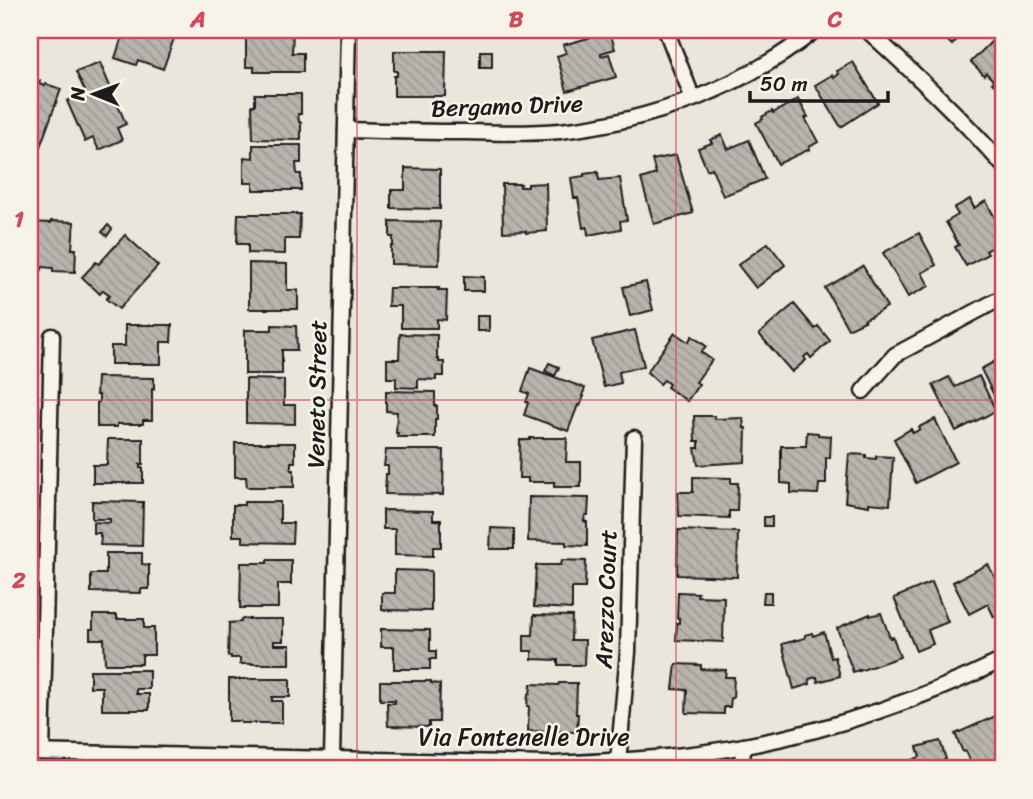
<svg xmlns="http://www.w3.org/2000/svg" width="1033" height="799" font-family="Sriracha,sans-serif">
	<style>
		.building { fill: url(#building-back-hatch); stroke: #1c1c1c; stroke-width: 2 }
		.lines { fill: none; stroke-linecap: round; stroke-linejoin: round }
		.minor-casing { stroke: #1c1c1c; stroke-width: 19 }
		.minor { stroke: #f7f3e8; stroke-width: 14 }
		.grid { fill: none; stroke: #d1495b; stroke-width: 2; stroke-opacity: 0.55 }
		.labels { text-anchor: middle; stroke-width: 5; stroke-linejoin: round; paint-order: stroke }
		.street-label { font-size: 24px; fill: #1c1c1c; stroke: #f7f3e8 }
		.neatline { fill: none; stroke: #d1495b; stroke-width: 2.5 }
		.grid-label { font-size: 23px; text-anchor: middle; font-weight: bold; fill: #d1495b }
	</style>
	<defs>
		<pattern id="building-back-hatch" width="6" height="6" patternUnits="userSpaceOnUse" patternTransform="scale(1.75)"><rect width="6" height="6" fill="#b6b4ac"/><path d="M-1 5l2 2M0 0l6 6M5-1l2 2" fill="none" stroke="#9c9a93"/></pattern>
	</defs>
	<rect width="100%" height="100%" fill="#eae6dc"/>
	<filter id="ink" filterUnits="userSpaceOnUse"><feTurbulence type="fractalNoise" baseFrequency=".0143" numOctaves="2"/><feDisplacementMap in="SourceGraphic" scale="14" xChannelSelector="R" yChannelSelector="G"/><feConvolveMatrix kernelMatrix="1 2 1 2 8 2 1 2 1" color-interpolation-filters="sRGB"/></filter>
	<g filter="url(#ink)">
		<g class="building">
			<polygon points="129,30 177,30 163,69 138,60 136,65 115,58 123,34 127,35"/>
			<polygon points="246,30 293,30 292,53 303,53 303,72 254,72 254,67 246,67"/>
			<rect x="396" y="30" width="47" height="4"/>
			<polygon points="940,30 966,30 952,45 938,32"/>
			<polygon points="1003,30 1003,91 1002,92 992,83 994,81 986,73 984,75 971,62"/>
			<polygon points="610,32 615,49 601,53 601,56 609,54 616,77 567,91 557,56 566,53 563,45"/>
			<polygon points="394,51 446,51 445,96 394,96 394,76 397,76 397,71 394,71"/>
			<rect x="480" y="51" width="12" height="17"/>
			<polygon points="853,62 878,103 841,127 815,85 832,75 834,78 839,74 837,71"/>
			<polygon points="100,63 126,124 117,128 122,140 99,150 93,138 85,142 67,101 86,93 76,72"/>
			<polygon points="30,78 40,81 39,84 45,86 46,84 61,89 40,147 30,143"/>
			<polygon points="255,94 301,94 301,114 298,114 299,122 301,122 301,140 253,139 252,105 255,105"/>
			<polygon points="798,99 808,117 805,118 818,142 809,147 810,149 778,164 756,123 763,119 762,117 772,111 773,113"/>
			<polygon points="722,135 728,149 749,140 765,179 723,196 712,168 707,170 698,148 712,143 710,140"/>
			<polygon points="253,145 301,145 301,163 296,163 297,174 301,174 301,190 253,190 253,183 244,183 244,157 253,158"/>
			<polygon points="676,155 693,213 654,224 641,179 656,174 652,160"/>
			<polygon points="405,168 440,169 440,209 391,208 391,190 405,190"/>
			<polygon points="598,172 599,180 620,178 627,220 620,221 621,229 588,235 587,227 583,228 578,198 574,198 571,178 584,176 584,174"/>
			<polygon points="546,183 547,231 526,233 526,231 503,232 502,184 521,184 520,187 528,187 528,184"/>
			<polygon points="970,199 974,208 986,201 1003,233 1003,245 994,250 992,247 986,251 988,254 966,266 955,247 959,245 946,222 958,215 954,208"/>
			<polygon points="238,214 300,214 299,239 285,239 285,254 248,253 248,244 237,244"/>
			<polygon points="51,221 74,222 72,249 76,249 75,272 53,271 53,268 42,267 42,270 30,269 30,222 51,223"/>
			<polygon points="390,221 440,222 439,265 391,264 391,246 393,246 393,237 390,237"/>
			<polygon points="108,225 112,229 107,236 102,232"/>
			<polygon points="919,233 936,265 922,273 929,286 908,297 883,253"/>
			<polygon points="125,235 158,266 119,309 106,299 110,295 103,290 100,294 82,277 96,262 99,264"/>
			<polygon points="768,243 785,265 756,288 738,265"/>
			<polygon points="249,263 287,264 287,290 298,290 298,309 249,309"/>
			<polygon points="863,266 887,307 864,320 865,321 848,329 825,288"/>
			<polygon points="464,276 484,277 484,291 464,291"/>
			<polygon points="646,282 653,310 630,316 623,287"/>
			<polygon points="389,288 439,288 438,290 447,290 446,320 437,319 437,328 401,328 401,306 388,306"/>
			<polygon points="794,304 815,329 818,326 830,341 811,358 808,354 804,357 806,360 792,372 759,334"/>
			<rect x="477" y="316" width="12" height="15"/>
			<polygon points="125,325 172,325 171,342 161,342 161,364 111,364 111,346 125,346"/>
			<polygon points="272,325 296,326 297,350 282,350 282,374 245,374 245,330 272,330"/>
			<polygon points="635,330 644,366 619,372 621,383 604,387 592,340"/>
			<polygon points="675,333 688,342 692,336 706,346 701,352 712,360 696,382 699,384 687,401 667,387 669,384 664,380 660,384 647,372"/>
			<polygon points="400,334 437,335 437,359 439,359 439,362 444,362 444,376 436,376 436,380 418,379 418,388 396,387 396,378 387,378 387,359 399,359"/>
			<polygon points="1001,358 1003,363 1003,404 999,406 981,369"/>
			<polygon points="549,363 559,367 555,376 545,371"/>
			<polygon points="530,368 585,388 582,396 584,396 580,406 578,405 568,431 524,415 528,403 526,402 529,394 522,391"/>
			<polygon points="979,376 996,411 956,431 933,385 949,377 955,387"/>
			<polygon points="97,377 154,378 154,389 152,389 152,420 143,420 143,424 117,424 117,427 97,427 97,402 99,402 99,395 96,395"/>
			<polygon points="246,379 284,380 284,405 295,405 295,424 246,423"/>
			<polygon points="386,391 435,392 435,406 437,406 437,419 435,419 435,437 397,437 398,433 396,433 397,412 386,411"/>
			<polygon points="694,416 714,416 715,419 743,418 744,428 746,428 745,462 698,465 695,448 699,448 699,441 695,441"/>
			<polygon points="935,419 956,462 916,483 894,439 911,429 913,433 920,429 919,427"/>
			<polygon points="807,432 818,433 818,435 831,436 830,458 826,458 826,484 819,484 818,494 791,493 791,484 781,483 781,446 806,446"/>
			<polygon points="530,438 567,438 566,462 581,462 581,487 554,487 554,482 528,482 528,478 519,478 520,440 530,440"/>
			<polygon points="108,439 143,439 143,464 140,464 140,468 143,468 143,483 93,483 93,465 107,465"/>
			<polygon points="235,443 295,443 295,462 291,462 291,470 294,470 294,487 247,487 246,477 235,477"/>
			<polygon points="386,450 444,450 443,495 385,494 386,474 388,474 388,466 384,466"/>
			<polygon points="849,454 866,455 866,458 876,459 876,456 893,457 890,505 869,503 869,506 845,502"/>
			<polygon points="693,477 731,478 731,483 738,483 737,511 729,511 729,518 679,516 678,492 693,492"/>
			<polygon points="529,497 589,498 588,515 585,515 584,521 587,522 587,546 566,545 566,542 528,541"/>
			<polygon points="92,501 143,502 142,546 100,545 101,536 100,536 100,533 93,533 93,522 110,523 110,519 92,519"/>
			<polygon points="244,502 280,502 280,523 293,523 292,543 243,542 243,536 233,536 233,505 244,505"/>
			<polygon points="383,510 433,511 433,520 441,520 441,547 433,547 433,556 395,555 395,529 383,529"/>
			<rect x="764" y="517" width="8" height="9"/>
			<polygon points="491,528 514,529 514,549 490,549"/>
			<polygon points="678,530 738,532 737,577 677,575"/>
			<polygon points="106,553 142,553 142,564 149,565 149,589 141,589 141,593 91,592 91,574 106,574"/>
			<polygon points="267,560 291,560 291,584 278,584 278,608 240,608 241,563 267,563"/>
			<polygon points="562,560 586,561 585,588 572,588 572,609 534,607 536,565 561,565"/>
			<polygon points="988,564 1003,594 1003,612 994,617 988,604 969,614 953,582"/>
			<polygon points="395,570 431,571 431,611 382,610 382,593 395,593"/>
			<polygon points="932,582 948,622 928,630 933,644 916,651 894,598"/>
			<polygon points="678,592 698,593 697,596 724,597 723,642 676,640 677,623 679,623 679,618 677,618"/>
			<polygon points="764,592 771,592 771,603 763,603"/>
			<polygon points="881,613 890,638 893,637 900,657 859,671 859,670 853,672 837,628 870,614 870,616"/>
			<polygon points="93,615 117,615 117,619 144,619 144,628 154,628 154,655 142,655 142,664 105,664 104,639 90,639 90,629 93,629"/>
			<polygon points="534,615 572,616 571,640 585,640 584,665 558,665 558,660 532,659 532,651 524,651 524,635 533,635"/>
			<polygon points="241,619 283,619 283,641 274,641 274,645 290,645 290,664 240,664 240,658 231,658 231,656 228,656 229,623 241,622"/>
			<polygon points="381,629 430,630 430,651 436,651 436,659 430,659 430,669 394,669 394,647 381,647"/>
			<polygon points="824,632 831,658 835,657 840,676 818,682 817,677 809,679 810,684 794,689 782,644 805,638 805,635 812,633 813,636"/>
			<polygon points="676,664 701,665 701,669 726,670 725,677 734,677 733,698 731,698 730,707 724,707 724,714 686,713 687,690 673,689"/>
			<polygon points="90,670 149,670 149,689 136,689 136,694 149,694 149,710 102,710 102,687 90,687"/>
			<polygon points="229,679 290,679 290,697 272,697 272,701 282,701 282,723 241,723 240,721 229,721"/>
			<polygon points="380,681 431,681 431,683 440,684 439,722 429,722 429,727 388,726 387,703 395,703 395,700 380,700"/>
			<polygon points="559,683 577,683 576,714 578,714 577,732 528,731 529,706 527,706 528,694 530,694 531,684 558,685"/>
			<polygon points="1000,714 1003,722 1003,769 974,769 966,751 963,752 955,734"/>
			<polygon points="940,741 946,759 944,760 948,769 900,769 898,765 920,757 917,747"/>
		</g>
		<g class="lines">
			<g class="minor-casing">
				<g id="minor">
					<polyline points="666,30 693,99"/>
					<path d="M867 30C914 73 961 117 1003 165"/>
					<path d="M346 130C385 131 425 132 464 132 496 133 528 134 560 131 651 121 743 88 815 30"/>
					<polyline points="863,391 895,355 1003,297"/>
					<path d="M30 752 548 764C591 762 633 761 676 756 789 744 901 709 1003 660"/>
					<polyline points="42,752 52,336"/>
					<polyline points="332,759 348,30"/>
					<polyline points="618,762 628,652 634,438"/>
					<polyline points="742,769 743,746"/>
				</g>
			</g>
			<use href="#minor" class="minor"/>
		</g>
	</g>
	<path class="grid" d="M357 30V769M676 30V769M30 400H1003"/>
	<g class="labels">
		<g class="street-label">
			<text transform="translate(507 106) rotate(-2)" y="8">Bergamo Drive</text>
			<text transform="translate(317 394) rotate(-89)" y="8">Veneto Street</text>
			<text transform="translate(606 599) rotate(-88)" y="8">Arezzo Court</text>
			<text x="524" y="745">Via Fontenelle Drive</text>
		</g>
	</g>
	<rect width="1033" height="799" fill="none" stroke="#f7f3e8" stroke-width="77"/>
	<g transform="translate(94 94) rotate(271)" stroke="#f7f3e8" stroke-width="5" paint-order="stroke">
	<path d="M0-5L12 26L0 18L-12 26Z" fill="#1c1c1c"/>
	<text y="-10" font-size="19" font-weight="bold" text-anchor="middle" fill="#1c1c1c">N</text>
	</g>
	<path d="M750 91v10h138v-10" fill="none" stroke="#1c1c1c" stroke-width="3.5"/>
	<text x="760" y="91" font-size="21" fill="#1c1c1c" stroke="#f7f3e8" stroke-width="5" paint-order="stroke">50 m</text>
	<rect x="38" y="38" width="957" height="722" class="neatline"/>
	<g class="grid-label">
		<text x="198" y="27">A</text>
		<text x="516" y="27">B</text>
		<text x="835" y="27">C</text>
		<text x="19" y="227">1</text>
		<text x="19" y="588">2</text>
	</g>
</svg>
